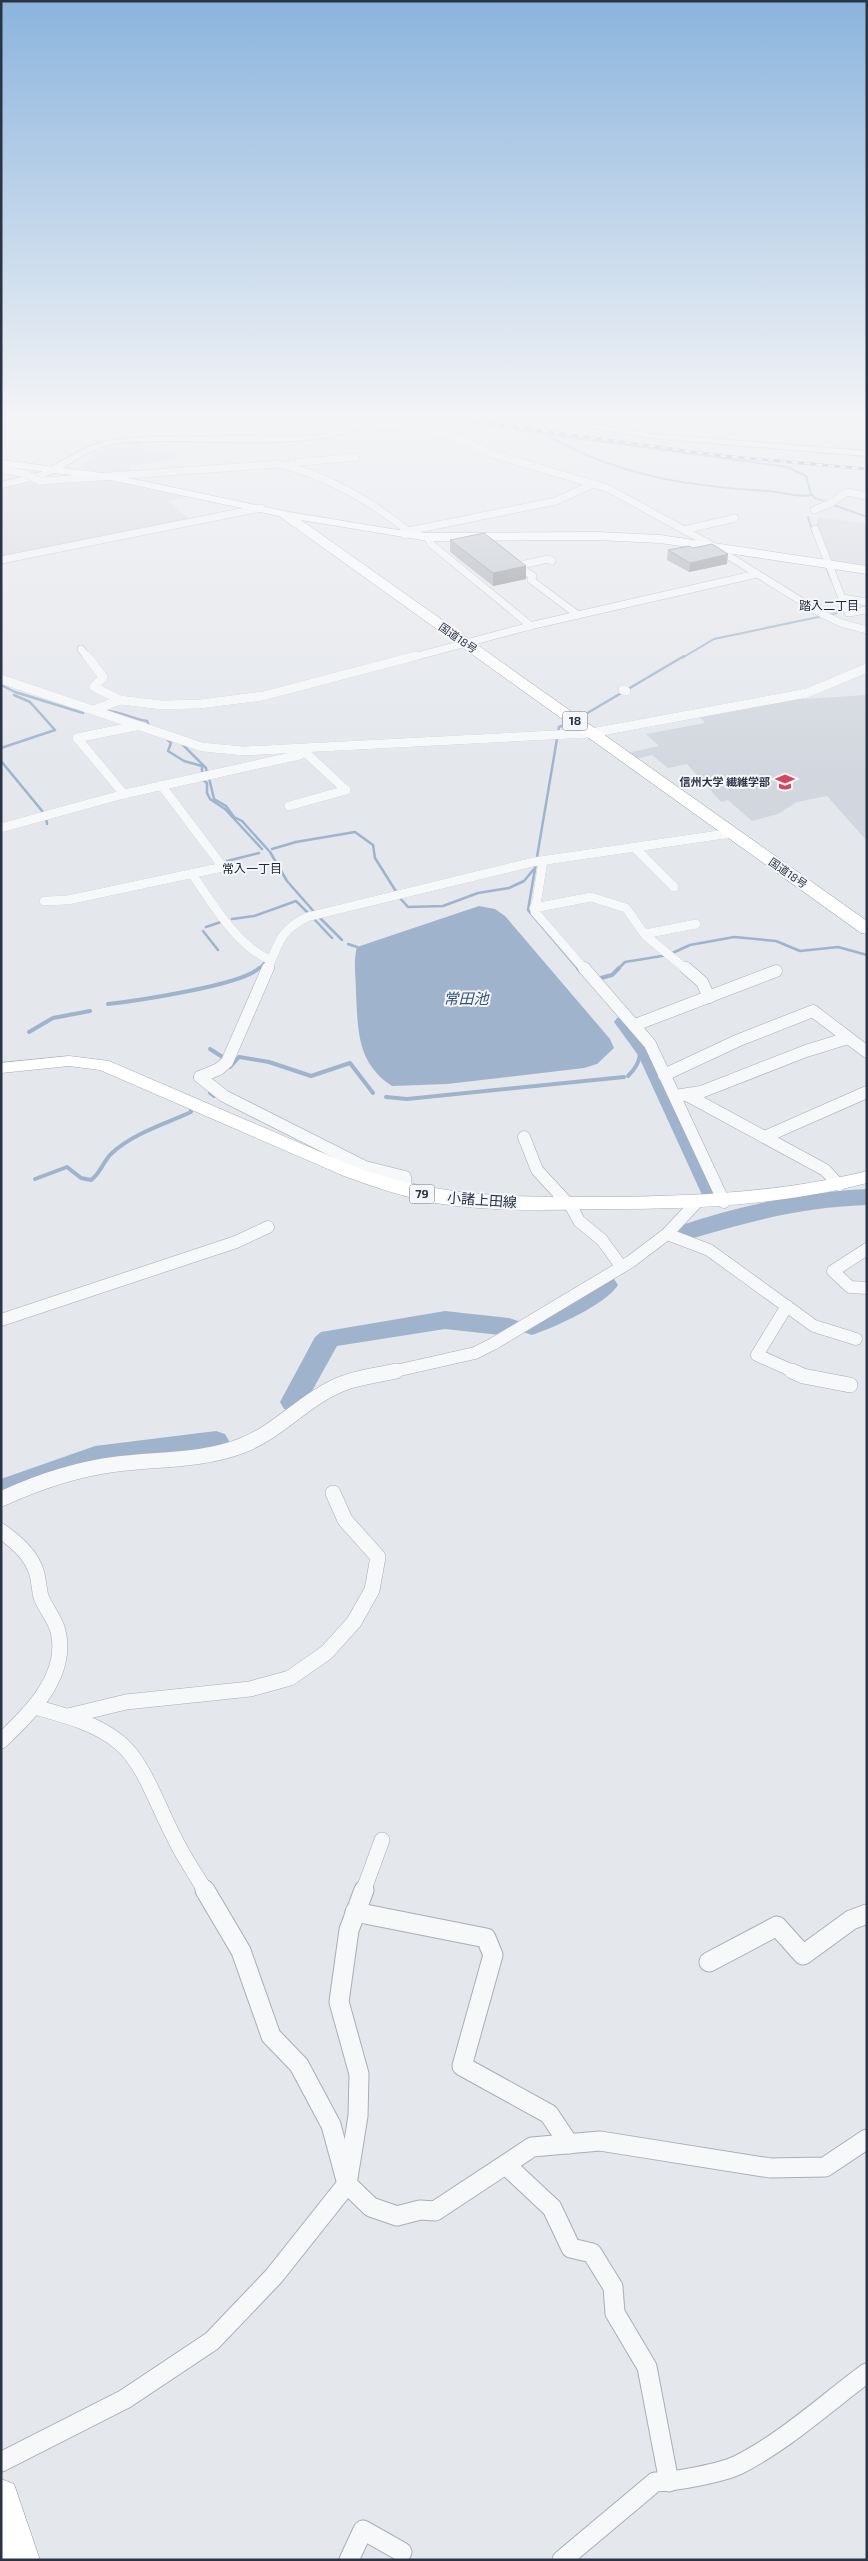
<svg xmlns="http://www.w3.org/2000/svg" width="868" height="2561" font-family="'Exo 2','Noto Sans JP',sans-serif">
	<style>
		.built { fill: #d2d6de }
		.water { fill: #9fb4cc }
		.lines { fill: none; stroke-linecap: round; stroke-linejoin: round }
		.stream-far2 { stroke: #9fb4cc; stroke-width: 2 }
		.stream-far1 { stroke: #9fb4cc; stroke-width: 2.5 }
		.stream { stroke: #9fb4cc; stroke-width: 4 }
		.river { fill: #9fb4cc; fill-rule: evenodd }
		.minor-far4-casing { stroke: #a9aeb7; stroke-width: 8 }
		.minor-far3-casing { stroke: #a9aeb7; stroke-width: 9 }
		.minor-far2-casing { stroke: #a9aeb7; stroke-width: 13 }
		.minor-far1-casing { stroke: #a9aeb7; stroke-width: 16 }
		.minor-casing { stroke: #a9aeb7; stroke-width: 21 }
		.tertiary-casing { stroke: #a9aeb7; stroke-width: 2 }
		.primary-casing { stroke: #a3abb8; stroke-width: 1 }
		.trunk-casing { stroke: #8b94a3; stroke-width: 1 }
		.minor-far4 { stroke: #f7f8fa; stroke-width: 7 }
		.minor-far3 { stroke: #f7f8fa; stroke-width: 9 }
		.minor-far2 { stroke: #f7f8fa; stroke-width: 12 }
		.minor-far1 { stroke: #f7f8fa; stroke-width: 15 }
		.minor { stroke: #f7f8fa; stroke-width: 19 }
		.tertiary { fill: #f7f8fa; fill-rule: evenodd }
		.primary { fill: #fff; fill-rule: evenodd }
		.trunk { fill: #fff; fill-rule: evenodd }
		.rail-casing { stroke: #7d8696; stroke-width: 3 }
		.rail { stroke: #f4f6f9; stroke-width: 2; stroke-dasharray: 6; stroke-linecap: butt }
		.minor-bridge-casing { stroke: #a9aeb7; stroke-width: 8; stroke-linecap: butt }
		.minor-bridge { stroke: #f7f8fa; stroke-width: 7 }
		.wall { fill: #a1a5ae }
		.shaded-wall { fill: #83868d }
		.building { fill: #bbc0ca; stroke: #83868d }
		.labels { text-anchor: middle; stroke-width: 4; stroke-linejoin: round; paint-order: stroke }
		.far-street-label { font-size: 11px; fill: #2b3445; stroke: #f4f6f9 }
		.far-poi-label { font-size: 11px; font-weight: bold; fill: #2b3445; stroke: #f4f6f9; text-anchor: end }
		.far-neighbourhood-label { font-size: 12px; fill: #1d2536; stroke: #f4f6f9 }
		.shield { fill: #f4f6f9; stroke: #676e7b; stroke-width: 1 }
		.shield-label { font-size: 12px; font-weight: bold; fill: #2b3445 }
		.street-label { font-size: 14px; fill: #2b3445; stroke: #f4f6f9 }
		.water-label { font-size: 15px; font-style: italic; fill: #34527a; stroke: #f4f6f9 }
	</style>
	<rect width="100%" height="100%" fill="#e4e7ec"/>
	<g class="built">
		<polygon points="141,442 143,451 177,450 176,459 129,466 130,474 117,475 80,468 90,458 88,458 99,451 117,446"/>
		<polygon points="105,479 189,497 169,501 190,521 1,557 1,489 36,482"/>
		<polygon points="818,517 867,524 867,567 830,561 816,528"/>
		<polygon points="867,695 867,841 827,796 797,802 778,814 752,821 728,800 721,802 687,764 668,768 652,755 636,759 628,753 659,746 646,734 705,723 699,716 789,700"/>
	</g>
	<path class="water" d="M479 906 495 909 505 916 610 1039 614 1048 597 1064 584 1068 447 1084 392 1086C357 1063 358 1031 356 993 356 978 353 962 357 947Z"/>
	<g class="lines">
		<g class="stream-far2">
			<polyline points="479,415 513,420 516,430 787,467 806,476 811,494 815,498 867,517"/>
			<path d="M548 436C620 476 686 486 767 491 782 492 797 498 812 495"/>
			<polyline points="808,517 813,533"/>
			<polyline points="827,570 832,581"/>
			<polyline points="682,658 714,639 837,613 842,608 841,604"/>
		</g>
		<g class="stream-far1">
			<polyline points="1,685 15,692 83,713"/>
			<path d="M104 711C119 710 132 719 147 721L149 726"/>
			<polyline points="579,718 684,656"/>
			<polyline points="567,724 559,727 528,910 579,970"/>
			<polyline points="167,739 171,743 168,751 184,761 202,766 202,775"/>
			<polyline points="181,743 206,768 207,774"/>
			<polyline points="1,748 55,730 30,702 14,695"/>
			<polyline points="1,761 43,812"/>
			<polyline points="209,778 214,799 226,806 234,817 242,821 270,852 287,881 316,914"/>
			<polyline points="203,780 207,783 207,793 210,799 225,809 262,849"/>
			<polyline points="46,817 47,824"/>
			<polyline points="272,849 296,842 355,832 373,845 375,858 397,893"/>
			<polyline points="227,861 259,853"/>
			<polyline points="399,897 408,907 443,906 478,893 509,888 524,881 534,869"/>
			<polyline points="319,917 342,940"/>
			<polyline points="313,918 332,938"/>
			<polyline points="232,919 254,916 296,901 310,915"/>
			<polyline points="206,927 221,922"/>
			<polyline points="203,931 218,950"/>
			<polyline points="348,944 357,947"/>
			<polyline points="258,970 264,963"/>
			<polyline points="617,970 625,962 668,955 690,945 734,937 776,941 800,951 838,947 867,955"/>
		</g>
		<g class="stream">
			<polyline points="578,968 581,972"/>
			<polyline points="601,978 612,975 619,968"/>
			<path d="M108 1004C135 1001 243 985 259 968"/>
			<polyline points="29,1032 53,1018 90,1011"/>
			<polyline points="210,1049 224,1058"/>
			<polyline points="230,1067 239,1057 269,1062 311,1076 350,1063 373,1093"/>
			<path d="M628 1076C642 1062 642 1053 636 1035"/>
			<polyline points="210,1093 214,1096"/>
			<polyline points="386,1097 407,1099 624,1077"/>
			<path d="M35 1179 67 1167 81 1178 91 1180C101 1173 103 1161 112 1153 134 1133 165 1124 191 1112V1107"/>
		</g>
		<g class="river">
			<polygon points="624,1016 631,1018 658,1054 725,1197 722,1202 714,1205 706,1202 703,1197 638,1055 614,1022 617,1018"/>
			<path d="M867 1189V1205C802 1207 752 1221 690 1239L682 1237 678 1231 682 1225C742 1205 803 1192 867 1189Z"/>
			<path d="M606 1277 614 1279 618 1285C607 1304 553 1328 532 1335L523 1332 521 1328 518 1333 509 1336 445 1329 337 1346 302 1409 293 1412 284 1409 280 1402 315 1337 321 1332 445 1311 509 1318 518 1321 520 1325 523 1320Z"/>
			<polygon points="216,1431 225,1434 229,1441 225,1448 97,1466 1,1501 1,1479 95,1446"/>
		</g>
		<g class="minor-far4-casing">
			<g id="minor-far4">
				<polyline points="144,415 263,419 258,439"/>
				<polyline points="363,423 447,433 492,454 607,488 706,542 822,614 841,623 867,630"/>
				<polyline points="189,428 195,417"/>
				<polyline points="220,431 260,431"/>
				<polyline points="292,463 356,457"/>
				<polyline points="1,469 26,474"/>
				<path d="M40 481 280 464C328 476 369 500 408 531"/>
				<polyline points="814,510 831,503 847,492 867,496"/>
				<polyline points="815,529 842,598 867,602"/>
				<polyline points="684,530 735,518"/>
				<polyline points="405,535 408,531 556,501 593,484"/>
				<polyline points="428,537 431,544 531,626"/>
				<polyline points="1,560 261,508"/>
				<polyline points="552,561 548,559 517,566 533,576 531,580 578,615"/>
				<polyline points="842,598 848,613 867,610"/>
				<polyline points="81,649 88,658"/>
				<polyline points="410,658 534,625 757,574"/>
			</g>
		</g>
		<g class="minor-far3-casing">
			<g id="minor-far3">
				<polyline points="87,656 103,677 94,687 120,700"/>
				<polyline points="1,679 202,747 244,751 591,733 807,693 867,668"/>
				<polyline points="623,690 626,691"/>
				<polyline points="94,710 120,700 162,705 200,704 263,696 415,656"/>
				<polyline points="306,753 346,790"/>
				<polyline points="124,794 77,738 136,726"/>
				<polyline points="289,806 346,790"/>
				<polyline points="1,828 124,794 300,755"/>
				<polyline points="635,848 674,887"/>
				<polyline points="543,861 535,912 585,970"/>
				<path d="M192 874C213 904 236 945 270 960"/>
				<polyline points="44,901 68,900 223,867 161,785"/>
				<polyline points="534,908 591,897 626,908 645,935 687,970"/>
				<polyline points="645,934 696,924"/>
				<path d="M267 970C279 943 279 931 307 917L533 862 732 833"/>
			</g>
		</g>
		<g class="minor-far2-casing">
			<g id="minor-far2">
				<polyline points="584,968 650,1044 724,1202"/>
				<polyline points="686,968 702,982 709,997"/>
				<polyline points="635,1025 776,971"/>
				<polyline points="664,1075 739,1040 813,1011 867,1052"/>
				<polyline points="200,1077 219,1069 227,1062 268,968"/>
				<polyline points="200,1077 224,1096 365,1167 405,1177 406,1190"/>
				<polyline points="687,1095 825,1170 839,1185"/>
				<polyline points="675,1096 701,1092 806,1051 848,1038"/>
				<polyline points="767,1136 867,1092"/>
				<polyline points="524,1137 537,1170 572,1208 579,1221 602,1240 621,1266"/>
				<polyline points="667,1234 709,1250 814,1326 856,1339"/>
				<polyline points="867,1249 833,1271 850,1287 867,1288"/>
				<polyline points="787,1306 757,1355 795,1372"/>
				<polyline points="1,1320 236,1242 268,1227"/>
				<polyline points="391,1372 475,1353 493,1344 630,1262 667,1234 696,1203"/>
			</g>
		</g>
		<g class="minor-far1-casing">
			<g id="minor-far1">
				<polyline points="792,1371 803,1376 850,1385"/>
				<path d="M1 1499C38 1482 76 1469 117 1464 158 1459 202 1461 241 1446 279 1432 306 1397 344 1383 360 1377 379 1375 396 1371"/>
				<path d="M1 1531C16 1542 32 1555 37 1574 39 1582 39 1589 41 1597 46 1609 55 1619 58 1631 69 1676 30 1713 1 1741"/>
				<path d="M35 1707C63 1715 97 1723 120 1743 144 1763 158 1807 173 1835 182 1855 195 1873 206 1892"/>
				<polyline points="68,1716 126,1702 250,1689 290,1678 327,1652 354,1622 372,1590 378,1557 345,1520 333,1493"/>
				<polyline points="363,1892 382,1840"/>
			</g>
		</g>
		<g class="minor-casing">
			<g id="minor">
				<polyline points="205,1890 241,1951 271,2036 299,2065 331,2125 347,2184 371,2207 397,2216 420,2210 435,2211 532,2147 600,2141 770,2168 825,2167 867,2139"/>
				<polyline points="355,1912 486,1938 493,1955 462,2066 549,2114 569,2144"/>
				<polyline points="709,1962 777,1926 803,1955 851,1920 867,1914"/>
				<polyline points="506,2165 552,2208 571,2248 592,2253 613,2287 615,2313 647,2367 669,2482"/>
				<polyline points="1,2462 125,2399 212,2341 274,2276 347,2184 358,2116 359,2074 339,2002 349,1930 364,1890"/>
				<polyline points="349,2560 363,2530 402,2552"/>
				<path d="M562 2560 655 2482C674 2482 721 2473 738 2465 784 2442 825 2404 867 2373"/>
			</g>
		</g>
		<g class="tertiary-casing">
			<g id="tertiary">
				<path d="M339 415H350L362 420 371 415H381C333 460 181 433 114 444 90 448 70 465 49 475 35 481 17 484 1 488V482L41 472 90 446 112 440 147 437 316 436 356 423Z"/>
				<polygon points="519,415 537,415 652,434 867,451 867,456 652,438"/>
			</g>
		</g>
		<g class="primary-casing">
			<path id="primary" d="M69 1056 109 1061 358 1168C442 1198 515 1197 604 1197 693 1196 780 1193 867 1171V1183C781 1205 696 1209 608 1209 551 1210 492 1212 435 1203 404 1197 374 1187 344 1176L100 1070 69 1066 1 1073V1063Z"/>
		</g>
		<g class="trunk-casing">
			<g id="trunk">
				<polygon points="1,460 110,474 289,512 392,529 428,533 597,532 660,535 867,566 867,574 660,543 597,540 428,541 301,520 867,921 867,934 861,933 279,516 110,480 1,466"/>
				<polygon points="1,2479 14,2484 40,2560 2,2560"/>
			</g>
		</g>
		<use href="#minor-far4" class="minor-far4"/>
		<use href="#minor-far3" class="minor-far3"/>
		<use href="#minor-far2" class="minor-far2"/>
		<use href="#minor-far1" class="minor-far1"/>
		<use href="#minor" class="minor"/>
		<use href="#tertiary" class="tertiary"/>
		<use href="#primary" class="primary"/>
		<use href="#trunk" class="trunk"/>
		<g class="rail-casing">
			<polyline id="rail" points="399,415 492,424 723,456 867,469"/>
		</g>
		<use href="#rail" class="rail"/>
		<g class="minor-bridge-casing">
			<polyline id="minor-bridge" points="26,474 40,481"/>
		</g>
		<use href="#minor-bridge" class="minor-bridge"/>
	</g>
	<g class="wall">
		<polygon points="450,540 526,566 526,579 493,586 450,552"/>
		<polygon points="693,548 727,564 689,572 667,560 668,550"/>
	</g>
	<g class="shaded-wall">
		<polygon points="728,554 727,564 689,572 690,563"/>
		<polygon points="526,566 526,579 493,586 493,573"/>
	</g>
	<g class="building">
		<polygon points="484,533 526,566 493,573 450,540"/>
		<polygon points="712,544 728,554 690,563 668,550 689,546 693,548"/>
	</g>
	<linearGradient id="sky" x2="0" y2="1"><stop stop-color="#8bb4dd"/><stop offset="0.54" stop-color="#f3f4f6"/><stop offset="1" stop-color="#f3f4f6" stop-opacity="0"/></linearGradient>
	<rect width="868" height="773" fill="url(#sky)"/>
	<defs>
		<g id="university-bare" transform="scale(1.5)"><path d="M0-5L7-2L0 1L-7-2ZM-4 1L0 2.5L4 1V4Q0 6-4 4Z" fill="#d1495b" stroke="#f4f6f9" stroke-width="2.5" paint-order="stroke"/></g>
	</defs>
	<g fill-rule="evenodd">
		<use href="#university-bare" x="785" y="782"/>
	</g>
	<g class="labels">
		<g class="far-street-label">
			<text transform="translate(458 638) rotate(35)" y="4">国道18号</text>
			<text transform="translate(788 873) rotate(35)" y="4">国道18号</text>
		</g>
		<g class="far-poi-label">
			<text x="770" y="786">信州大学 繊維学部</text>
		</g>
		<g class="far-neighbourhood-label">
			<text x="829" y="610">踏入二丁目</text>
			<text x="252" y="873">常入一丁目</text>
		</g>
		<g class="shield">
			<rect x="562.5" y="711.5" width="25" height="19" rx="4"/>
			<rect x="409.5" y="1184.5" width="25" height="19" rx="4"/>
		</g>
		<g class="shield-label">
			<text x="575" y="725">18</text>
			<text x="422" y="1198">79</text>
		</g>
		<g class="street-label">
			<text transform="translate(482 1200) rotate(4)" y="5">小諸上田線</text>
		</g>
		<g class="water-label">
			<text x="466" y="1004">常田池</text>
		</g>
	</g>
	<rect width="868" height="2561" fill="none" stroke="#2b3445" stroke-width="5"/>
</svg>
